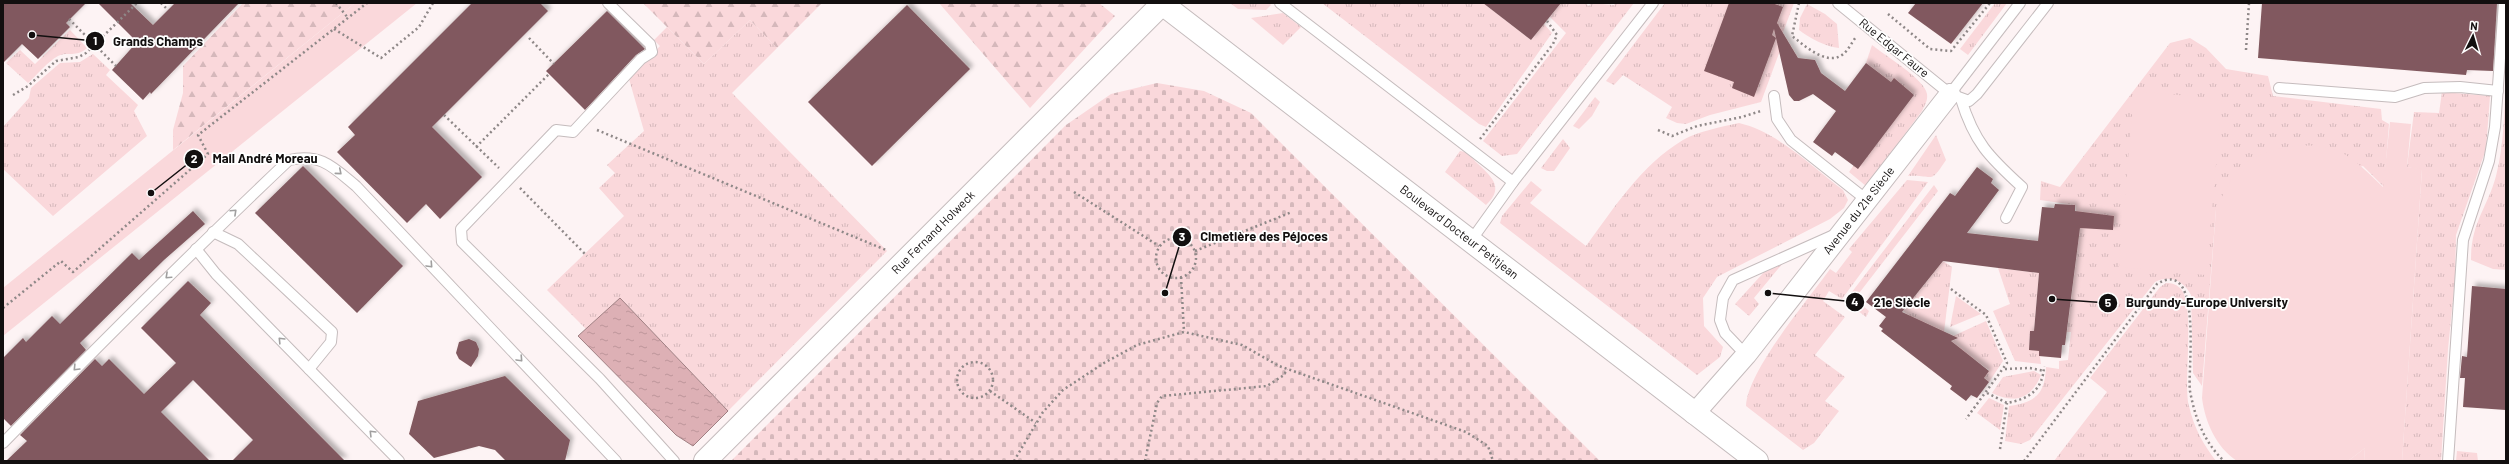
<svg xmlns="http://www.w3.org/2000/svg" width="2509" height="464" font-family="Barlow,sans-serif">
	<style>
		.grass { fill: url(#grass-tufts) }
		.forest { fill: url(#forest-firs) }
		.cemetery { fill: url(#cemetery-stones) }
		.park { fill: #fad8db }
		.water { fill: url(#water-ripples); stroke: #a08083 }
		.building { fill: #81595e; filter: url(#shadow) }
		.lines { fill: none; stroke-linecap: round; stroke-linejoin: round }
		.lane-casing { stroke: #c5bcbd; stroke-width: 12 }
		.street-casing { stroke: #c5bcbd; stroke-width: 22 }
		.secondary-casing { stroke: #c5bcbd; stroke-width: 24 }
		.path { stroke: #8f8888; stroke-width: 2.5; stroke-dasharray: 2 3; stroke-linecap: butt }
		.lane { stroke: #fff; stroke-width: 10 }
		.street { stroke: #fff; stroke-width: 20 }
		.secondary { stroke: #fff; stroke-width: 22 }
		.oneway { stroke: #a09f9f }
		.labels { text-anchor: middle; stroke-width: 3.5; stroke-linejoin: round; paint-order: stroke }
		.street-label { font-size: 12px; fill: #120f0f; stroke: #fff }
		.leader { fill: none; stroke: #120f0f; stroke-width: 1.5 }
		.callout-dot { fill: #120f0f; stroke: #fff; stroke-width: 1.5 }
		.mark-label { font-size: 12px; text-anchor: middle; font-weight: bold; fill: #fff }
		.callout-label { font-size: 13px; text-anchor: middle; font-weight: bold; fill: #120f0f; stroke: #fff; stroke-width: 3.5; stroke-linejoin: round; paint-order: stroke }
	</style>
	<defs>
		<pattern id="grass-tufts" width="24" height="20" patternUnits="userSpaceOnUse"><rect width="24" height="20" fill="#fad8db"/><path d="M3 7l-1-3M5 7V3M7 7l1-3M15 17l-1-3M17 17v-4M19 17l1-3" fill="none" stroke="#d5b8bb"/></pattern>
		<pattern id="forest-firs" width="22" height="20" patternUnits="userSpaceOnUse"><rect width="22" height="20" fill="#fad8db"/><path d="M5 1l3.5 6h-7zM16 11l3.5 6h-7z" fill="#d5b8bb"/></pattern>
		<pattern id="cemetery-stones" width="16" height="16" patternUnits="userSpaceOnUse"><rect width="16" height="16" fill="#fad8db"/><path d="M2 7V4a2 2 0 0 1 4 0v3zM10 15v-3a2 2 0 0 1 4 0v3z" fill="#d5b8bb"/></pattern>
		<pattern id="water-ripples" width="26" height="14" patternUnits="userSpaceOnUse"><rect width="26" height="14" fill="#ddb0b5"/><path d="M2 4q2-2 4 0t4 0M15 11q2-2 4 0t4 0" fill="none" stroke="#bd969a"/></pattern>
		<filter id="shadow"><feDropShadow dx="3.5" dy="-3.5" stdDeviation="2" flood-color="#0004"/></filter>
	</defs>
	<rect width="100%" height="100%" fill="#fdf3f4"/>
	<g class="grass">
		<polygon points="1230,3 1269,3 1271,5 1266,10 1238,9"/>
		<polygon points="1322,3 1483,3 1531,40 1544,24 1552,33 1486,127 1479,124"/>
		<polygon points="1561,3 1585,3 1589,6 1591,3 1614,5 1615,3 1634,3 1517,154 1502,156 1483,141 1566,33 1550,17"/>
		<polygon points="1665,3 1794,3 1779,43 1781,48 1761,102 1710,115 1686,124 1677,123 1666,118 1672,107 1623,75 1614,85 1606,81"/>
		<polygon points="1995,3 2007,3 1968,55 1960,49"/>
		<path d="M1807 4 1825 14 1837 24 1839 48C1827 47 1809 38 1799 30L1800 18Z"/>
		<polygon points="1283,13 1301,27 1283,45 1251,18"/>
		<polygon points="750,20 777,48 732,93 887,251 728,411 620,298 586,329 547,290 624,216 599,188 615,173 607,165 644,131 629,79 660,46 654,40 667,27 704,64"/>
		<path d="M70 30 87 48C76 58 68 51 58 56 47 62 37 75 28 83L6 63 20 50 35 64Z"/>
		<path d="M2190 38 2206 48 2226 69 2268 76 2273 96 2381 109 2382 120 2389 124 2384 187 2363 166 2216 209 2202 386 2193 373 2191 295C2184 281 2170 274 2155 282L2030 440 2021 444 2005 441 2009 406C2035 402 2045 395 2046 367L2059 369V361L2068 360 2071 332H2067L2080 228 2075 205 2040 200 2041 181 2060 187 2170 43Z"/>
		<path d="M1872 45C1884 55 1925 79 1927 94 1928 100 1925 105 1922 111L1866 186 1849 172 1854 165 1858 168 1914 95 1894 79 1891 82 1866 63Z"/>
		<polygon points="93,54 110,70 106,75 138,105 134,111 147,136 53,216 3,169 3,127 29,98 31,88 60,63 80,62"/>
		<path d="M2506 82V270L2493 269 2471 260C2471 222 2487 209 2496 176 2504 146 2504 113 2506 82Z"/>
		<polygon points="2442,92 2490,96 2486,149 2456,235 2455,279 2448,349 2441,461 2402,461 2422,170 2407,167 2414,112 2439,113"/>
		<polygon points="1595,97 1600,102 1592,116 1579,129 1573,126"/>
		<path d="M1739 123C1778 132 1811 166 1843 190L1848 200 1844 208 1830 219 1717 277 1703 298 1704 326 1723 347 1720 357 1697 375 1500 223 1502 216 1531 181 1542 190 1530 203 1586 246C1614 208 1641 165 1683 140 1699 131 1721 127 1739 123Z"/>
		<path d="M1936 135 1946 160C1929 186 1934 174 1908 176Z"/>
		<polygon points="1563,139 1570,148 1554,171 1547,171 1541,168"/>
		<path d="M1460 151C1468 152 1470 155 1475 161 1488 174 1507 186 1486 205L1445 172Z"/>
		<path d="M1907 180 1928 182 1842 299 1829 291 1823 301 1845 317 1815 355 1845 377 1825 401 1839 411 1814 443 1803 450 1746 406C1748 370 1808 300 1830 269L1836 273 1852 252 1849 249Z"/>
		<polygon points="1934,185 1938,191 1853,301 1860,307 1862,305 1869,311 1866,317 1845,301"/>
		<polygon points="1943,261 1952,267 1944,332 1926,328 1903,311"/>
		<polygon points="1783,263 1754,298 1759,304 1749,316 1735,304 1765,271"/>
		<polygon points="1998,268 2039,273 2034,331 2030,331 2029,349 2039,351 2041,364 2015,361 1993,311 2010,304"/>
		<path d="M2166 283C2171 283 2176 284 2180 288 2196 303 2183 381 2189 406 2194 428 2203 444 2216 461H2054L2107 392 2090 378 2160 287Z"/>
		<polygon points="1956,296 1981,314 1950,327"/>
		<polygon points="1986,321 2003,361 1989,382 1984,378 1989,370 1974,359 1973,360 1951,341 1957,339 1953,336"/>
		<path d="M2034 371 2041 375C2031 399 2015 404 1992 393L2003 377Z"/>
		<polygon points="1989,398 2004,405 2000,430 1977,413"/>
		<polygon points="2365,448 2364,461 2348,461"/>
		<polygon points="2457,451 2477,453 2478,461 2456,461"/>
	</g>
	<g class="forest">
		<polygon points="243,3 355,3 173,150 173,130 183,93 183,66"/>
		<polygon points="643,3 822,3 777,48 750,20 704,64"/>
		<polygon points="939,3 1099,3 1115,16 1030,108"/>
	</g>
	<polygon class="cemetery" points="1157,83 1204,91 1251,113 1600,461 731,461 1066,125 1111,94"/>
	<g class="park">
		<polygon points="355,3 417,3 3,336 3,288"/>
		<polygon points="2134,91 2222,99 2206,275 2119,267"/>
		<path d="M2390 122 2411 124 2407 167 2422 169 2402 461H2364L2365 448 2348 461H2237C2216 447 2205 422 2202 398L2216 209C2224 193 2232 174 2246 163 2267 146 2314 140 2338 151 2356 159 2369 174 2383 187Z"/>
	</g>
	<polygon class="water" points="620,298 728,411 693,446 676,435 578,336"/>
	<g class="building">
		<polygon points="3,3 86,3 66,23 70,27 38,59 22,44 3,63"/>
		<polygon points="98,3 130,3 153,25 175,3 239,3 151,94 150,92 143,100 112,70 137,42"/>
		<polygon points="472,3 540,3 548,11 432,127 482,177 440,219 426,204 407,223 337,152 355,135 348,127"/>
		<polygon points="1483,3 1561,3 1531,40"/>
		<polygon points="1729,3 1772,3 1783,7 1777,23 1798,58 1815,60 1821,73 1845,91 1866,63 1891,82 1894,78 1914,95 1858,169 1835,152 1832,156 1813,142 1836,111 1813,94 1799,101 1794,101 1789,95 1774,29 1772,35 1776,38 1754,97 1732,88 1734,82 1704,71"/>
		<polygon points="1916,3 1983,3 1951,44 1908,13"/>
		<polygon points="2262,3 2497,3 2493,71 2467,70 2466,75 2258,58"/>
		<polygon points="907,5 970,69 872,166 808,102"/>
		<polygon points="607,11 645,49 636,55 585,110 546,71"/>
		<polygon points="303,166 403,266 357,313 255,213"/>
		<polygon points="1977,167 1993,179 1991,183 1999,190 1967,233 2038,241 2042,207 2054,208 2055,204 2075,205 2075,211 2114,216 2113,230 2080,228 2065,345 2062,345 2061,358 2039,356 2039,351 2029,350 2030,331 2034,331 2039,273 1943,261 1902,312 1958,338 1951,341 1989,371 1984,378 1989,382 1977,398 1971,395 1966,401 1950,389 1952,386 1881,331 1883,329 1879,326 1886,317 1866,302 1950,193 1955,196"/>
		<polygon points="193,211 205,224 164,260 80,343 86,350 11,426 3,418 3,358 23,338 26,342 52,316 60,324 132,253 139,260"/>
		<polygon points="188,281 211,303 200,315 345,461 232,461 253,440 193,380 161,412 210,461 6,461 27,441 20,435 95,359 102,366 109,359 144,394 176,363 141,328"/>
		<polygon points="2472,286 2506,289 2506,410 2463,407 2465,378 2460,378 2462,356 2467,357"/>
		<polygon points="469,339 476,342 479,349 478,356 471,367 459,359 456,353 459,342"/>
		<polygon points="505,376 570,440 565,461 506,461 495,450 479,446 434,458 409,434 418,401"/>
	</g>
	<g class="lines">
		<g class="lane-casing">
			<g id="lane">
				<polyline points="608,3 650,44 652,52 641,59 573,132 556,130 461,229 462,242 600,379 674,461"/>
				<polyline points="1280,3 1513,182"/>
				<polyline points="1838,3 1950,94 1969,101 1977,94 2048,3"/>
				<polyline points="2279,88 2395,97 2424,88 2460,87 2498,91"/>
				<polyline points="1950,94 2020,3"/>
				<polyline points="1774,96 1777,119 1791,140 1868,201"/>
				<path d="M1961 99C1974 142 1989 157 2022 187L2006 218"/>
				<polyline points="213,232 238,244 332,332 331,342 309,369"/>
				<polyline points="1470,242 1513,182 1653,3"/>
				<polyline points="196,249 216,274 399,461"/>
				<polyline points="1746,355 1725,333 1720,320 1723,298 1733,280 1836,234"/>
				<path d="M3 443C97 347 192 252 289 160 321 153 333 167 356 186L616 461"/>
				<polyline points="2448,461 2463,240 2489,161 2495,127 2504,3"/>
			</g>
		</g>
		<g class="street-casing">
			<g id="street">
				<path id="s1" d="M1694 414 1746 355 1950 94"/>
			</g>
		</g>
		<g class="secondary-casing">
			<g id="secondary">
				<path id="s2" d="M1161 3 1757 461"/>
				<path id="s3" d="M705 461 1162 4"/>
			</g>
		</g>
		<g class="path">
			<polyline points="161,3 168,10"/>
			<polyline points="336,3 348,18"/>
			<path d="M1799 3 1792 36C1804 45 1826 66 1842 55 1848 51 1852 42 1856 37"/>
			<polyline points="1888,14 1930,49 1951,51 1990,3"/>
			<polyline points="69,19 116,66"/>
			<polyline points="334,29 381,58 419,27 433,3"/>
			<polyline points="529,38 554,64"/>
			<polyline points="2246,50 2249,3"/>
			<polyline points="13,95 28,86 56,61 79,57 86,53 137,3"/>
			<polyline points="444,115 499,168"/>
			<polyline points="597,130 886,250"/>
			<polyline points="1658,130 1672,136 1697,126 1742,117 1761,111"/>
			<polyline points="1480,139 1553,44 1557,35 1547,21"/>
			<polyline points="476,147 549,74"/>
			<polyline points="520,188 587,256"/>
			<polyline points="1074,192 1159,246"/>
			<circle cx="1176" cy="258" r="20"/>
			<polyline points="1195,251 1292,212"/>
			<polyline points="1181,277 1184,332"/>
			<polyline points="1951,289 1986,315 2007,363 1966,419"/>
			<polyline points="3,308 61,261 73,272 208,154 198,135 367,3"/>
			<circle cx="975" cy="380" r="18"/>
			<polyline points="2005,369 2030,368 2044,371"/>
			<polyline points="990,391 1036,423"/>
			<path d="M1987 393 2007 403C2029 399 2043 390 2044 366"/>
			<polyline points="2000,449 2007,403"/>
			<polyline points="1014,461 1043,412 1063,390 1104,363 1137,345 1184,332 1242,345 1279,366 1466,432 1488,446 1493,461"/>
			<polyline points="1145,461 1157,403 1162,396 1267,386 1284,375 1287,369"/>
			<path d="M2024 461 2157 284C2204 255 2187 373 2190 391 2195 418 2204 442 2224 461"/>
		</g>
		<use href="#lane" class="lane"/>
		<use href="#street" class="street"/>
		<use href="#secondary" class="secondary"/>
	</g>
	<defs><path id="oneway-chevron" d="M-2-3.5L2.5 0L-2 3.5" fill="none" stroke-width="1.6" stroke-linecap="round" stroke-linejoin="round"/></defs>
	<g class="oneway">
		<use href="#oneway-chevron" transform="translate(339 172) rotate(40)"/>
		<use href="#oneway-chevron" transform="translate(234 212) rotate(-43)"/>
		<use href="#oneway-chevron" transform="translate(430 265) rotate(47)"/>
		<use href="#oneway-chevron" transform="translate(168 276) rotate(137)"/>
		<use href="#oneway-chevron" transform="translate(281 340) rotate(-134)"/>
		<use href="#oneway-chevron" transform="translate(520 359) rotate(47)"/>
		<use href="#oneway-chevron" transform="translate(76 368) rotate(134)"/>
		<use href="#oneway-chevron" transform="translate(372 433) rotate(-135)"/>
	</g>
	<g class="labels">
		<g class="street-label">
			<text transform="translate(1894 48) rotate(39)" y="4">Rue Edgar Faure</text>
			<text dy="4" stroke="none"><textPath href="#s1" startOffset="262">Avenue du 21e Siècle</textPath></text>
			<text dy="4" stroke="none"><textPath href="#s3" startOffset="323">Rue Fernand Holweck</textPath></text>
			<text dy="4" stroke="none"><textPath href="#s2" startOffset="376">Boulevard Docteur Petitjean</textPath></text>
		</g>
	</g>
	<path class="leader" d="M32 35L95 41M151 193L194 159M1165 293L1182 237M1768 293L1855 302M2052 299L2108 303"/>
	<g class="callout-dot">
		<circle cx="32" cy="35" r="4"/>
		<circle cx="151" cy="193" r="4"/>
		<circle cx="1165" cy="293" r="4"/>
		<circle cx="1768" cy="293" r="4"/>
		<circle cx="2052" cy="299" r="4"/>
		<circle cx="95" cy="41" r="10"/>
		<circle cx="194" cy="159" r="10"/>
		<circle cx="1182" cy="237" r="10"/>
		<circle cx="1855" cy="302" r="10"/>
		<circle cx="2108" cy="303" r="10"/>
	</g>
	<g class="mark-label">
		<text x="95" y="45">1</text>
		<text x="194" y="163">2</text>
		<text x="1182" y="241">3</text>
		<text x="1855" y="306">4</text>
		<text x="2108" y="307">5</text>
	</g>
	<g class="callout-label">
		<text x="158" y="46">Grands Champs</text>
		<text x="265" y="163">Mail André Moreau</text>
		<text x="1264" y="241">Cimetière des Péjoces</text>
		<text x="1902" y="307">21e Siècle</text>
		<text x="2207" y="307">Burgundy-Europe University</text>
	</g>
	<rect width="2509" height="464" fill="none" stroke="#120f0f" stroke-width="8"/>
	<g transform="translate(2473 36) rotate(5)" stroke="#ffffff" stroke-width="3" paint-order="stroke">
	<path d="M0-3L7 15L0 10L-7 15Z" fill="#120f0f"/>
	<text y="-6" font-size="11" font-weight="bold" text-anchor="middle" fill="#120f0f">N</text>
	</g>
</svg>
